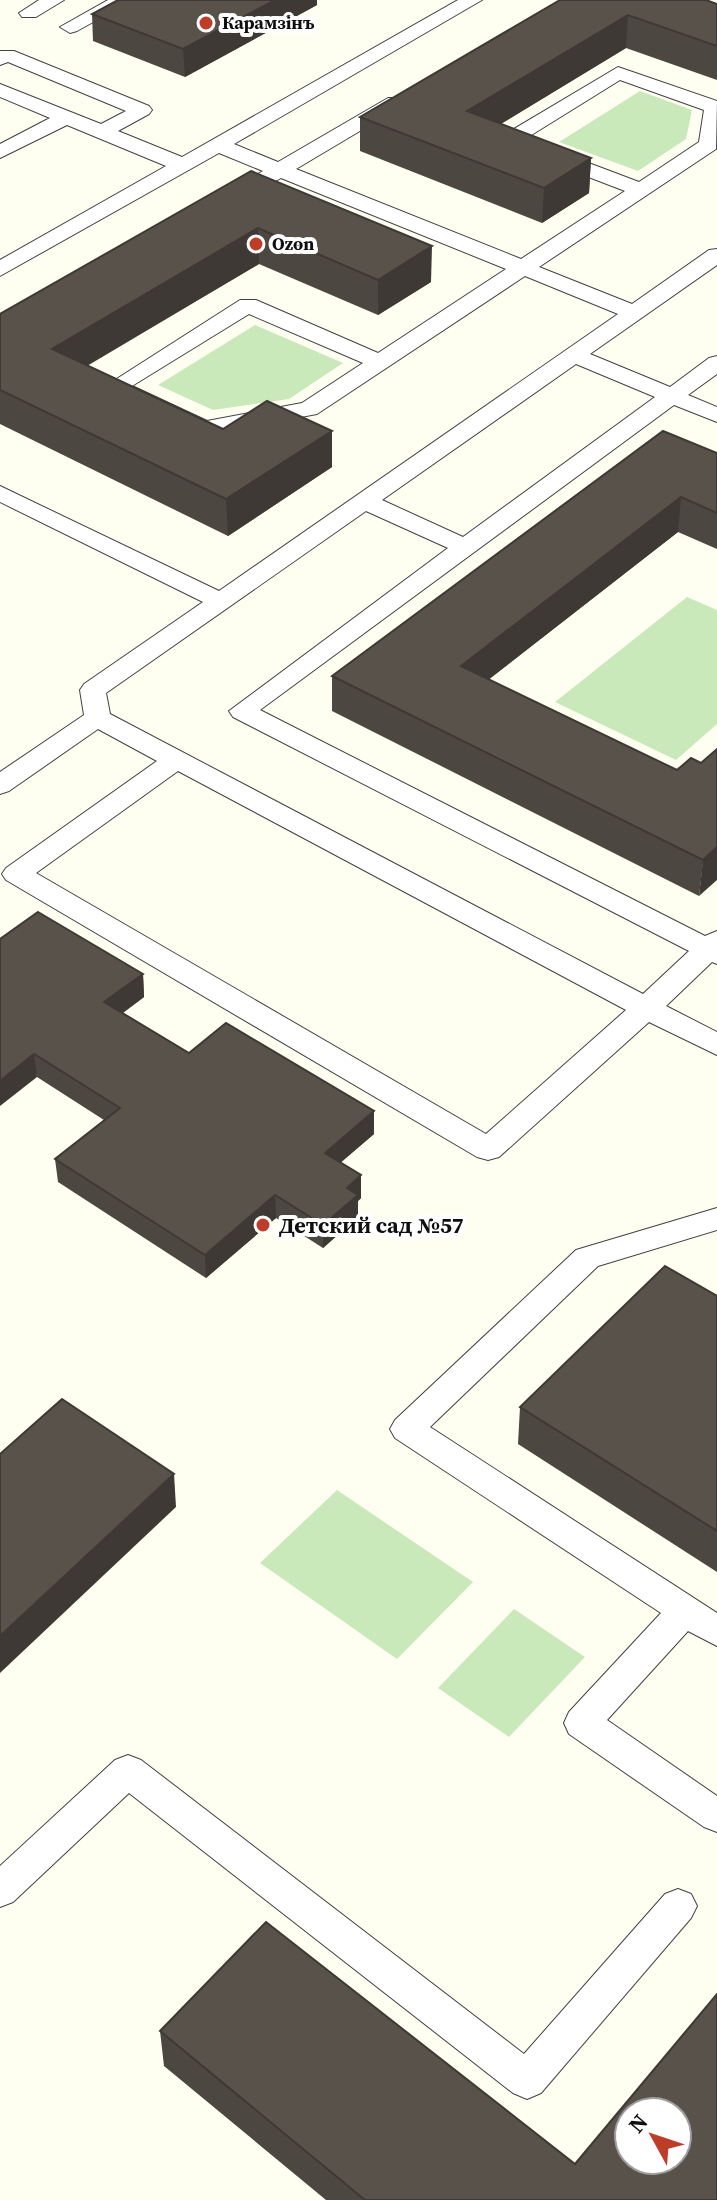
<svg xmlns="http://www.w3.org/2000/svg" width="717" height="2200" font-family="'Source Serif 4',serif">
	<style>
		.green { fill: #cae9bb }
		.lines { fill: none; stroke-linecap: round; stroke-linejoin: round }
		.service-casing { stroke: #424242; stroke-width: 2 }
		.service { fill: #fff; fill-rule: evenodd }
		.wall { fill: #4c4740 }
		.shaded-wall { fill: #3e3934 }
		.building { fill: #58524b; stroke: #3e3934; stroke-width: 2; fill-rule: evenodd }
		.poi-dot { fill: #bd3d29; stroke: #fff; stroke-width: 3 }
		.labels { text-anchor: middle; stroke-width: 8; stroke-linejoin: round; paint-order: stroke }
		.far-poi-label { font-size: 18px; font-weight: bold; fill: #0f0f0f; stroke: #fff; text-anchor: start }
		.poi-label { font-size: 22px; font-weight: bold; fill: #0f0f0f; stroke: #fff; text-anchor: start }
	</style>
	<rect width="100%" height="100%" fill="#fffff1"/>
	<g class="green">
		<polygon points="640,91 692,110 686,139 638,171 559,142"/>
		<polygon points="255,325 343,363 289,399 213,410 158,385"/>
		<polygon points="687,597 717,610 717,724 676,760 555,702"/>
		<polygon points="337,1490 473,1582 397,1659 260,1563"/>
		<polygon points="514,1609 585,1657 509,1737 438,1688"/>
	</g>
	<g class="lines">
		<g class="service-casing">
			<g id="service">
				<polygon points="39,0 64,0 36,17 22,17 19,13"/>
				<polygon points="108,0 133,0 77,31 70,33 60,27"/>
				<path d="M458 0H482L234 144 278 162 388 98H402L405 102 402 106 296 169 521 259 625 191 502 144 499 140 502 136 618 67 717 101 716 149 539 267 632 304 709 250 717 249V265L590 354 670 387 709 358 717 356V374L688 395 717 407V422L674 405 260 710 705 936 717 931V964L712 962 666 1006 717 1032V1055L649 1022 499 1157 488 1160 477 1157 6 880 2 874 6 868 157 761 98 729 9 791 0 794V772L84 715 80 690 84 684 203 602 0 502V486L219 591 618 314 525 276 317 414 204 435 196 433 107 392 104 387 240 300H256L378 353 506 269 281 178 240 201H226L223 197 226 193 263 171 219 153 0 276V260L166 166 67 125 0 158V144L50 118 0 97V84L101 124 126 111 8 62 0 65V51H14L149 106 152 110 149 114 118 131 182 157ZM620 80 704 110 699 142 639 182 525 139ZM249 314 363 363 302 403 207 421 132 386ZM576 364 655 397 463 537 382 500ZM366 511 448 548 229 711 233 717 689 951 643 994 110 714 106 693ZM178 771 626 1010 486 1134 36 873Z"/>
				<polygon points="717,1208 717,1230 598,1266 430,1427 717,1613 717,1646 688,1631 607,1720 717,1796 717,1832 704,1827 569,1734 564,1723 569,1712 661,1613 395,1438 390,1429 395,1420 576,1250"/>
				<polygon points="128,1755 141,1760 524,2054 665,1894 678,1889 691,1894 697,1906 691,1918 541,2093 527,2099 513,2093 129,1793 13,1902 0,1907 0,1866 115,1760"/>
			</g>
		</g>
		<use href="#service" class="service"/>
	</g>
	<g class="wall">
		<polygon points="560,0 717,4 717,80 626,48 501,124 591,158 589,193 542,223 360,151 360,117"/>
		<polygon points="317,5 185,77 93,41 92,14"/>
		<polygon points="251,171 431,282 378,315 259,264 87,365 223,429 332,431 332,467 228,536 0,424 0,314"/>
		<polygon points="717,453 717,549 678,532 489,679 677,770 701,763 717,749 699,896 332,711 332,676"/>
		<polygon points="0,939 143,974 144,997 123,1013 189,1053 374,1134 340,1163 361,1198 358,1201 358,1217 323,1248 276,1218 206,1278 58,1182 55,1159 104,1120 37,1077"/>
		<polygon points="717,1296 717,1572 518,1444 520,1407"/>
		<polygon points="160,2031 575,2164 717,2200 326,2200 164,2066"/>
	</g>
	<g class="shaded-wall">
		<polygon points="275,0 317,0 317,5 185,77 183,49"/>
		<polygon points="628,15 626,48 466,145 467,111"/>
		<polygon points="591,158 589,193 542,223 544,188"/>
		<polygon points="258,228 259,264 55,385 52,349"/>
		<polygon points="432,246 431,282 378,315 378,280"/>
		<polygon points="332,431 332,467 228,536 226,499"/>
		<polygon points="681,497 678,532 460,702 461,666"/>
		<polygon points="717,847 717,880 699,896 703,860"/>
		<polygon points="143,974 144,997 106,1025 104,1002"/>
		<polygon points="34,1054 37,1077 0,1106 0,1081"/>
		<polygon points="374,1111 374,1134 325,1176 325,1153"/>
		<polygon points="361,1175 361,1198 358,1201 358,1217 323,1248 323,1225 347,1188"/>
		<polygon points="275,1195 276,1218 206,1278 205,1255"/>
		<polygon points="174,1474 176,1507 0,1673 0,1636"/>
	</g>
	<g class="building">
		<polygon points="118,0 275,0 183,49 92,14"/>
		<polygon points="560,0 706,0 717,4 717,46 628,15 467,111 591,158 544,188 360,117"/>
		<polygon points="251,171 432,246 378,280 258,228 52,349 223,429 267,401 332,431 226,499 0,390 0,314"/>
		<polygon points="663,431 717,453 717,513 681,497 461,666 677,770 691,758 701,763 717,749 717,847 703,860 332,676"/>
		<polygon points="38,912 143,974 104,1002 189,1053 226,1023 374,1111 325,1153 361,1175 347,1188 358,1195 323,1225 275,1195 205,1255 55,1159 120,1108 34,1054 0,1081 0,939"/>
		<polygon points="665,1266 717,1296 717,1531 520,1407"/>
		<polygon points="62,1399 174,1474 0,1636 0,1454"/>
		<path d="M266 1922 575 2164 717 1994V2200H365L160 2031ZM629 2112H677V2160H629Z"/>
	</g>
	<g class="poi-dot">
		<circle cx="206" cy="23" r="8"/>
		<circle cx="256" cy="244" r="8"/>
		<circle cx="263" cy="1225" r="8"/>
	</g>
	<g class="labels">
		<g class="far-poi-label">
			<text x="222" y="29">Карамзiнъ</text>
			<text x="272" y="250">Ozon</text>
		</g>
		<g class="poi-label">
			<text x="279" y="1233">Детский сад №57</text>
		</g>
	</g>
	<g transform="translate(653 2136) rotate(310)"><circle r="38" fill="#ffffff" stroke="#9f9f9f" stroke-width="2"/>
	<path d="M0-6L14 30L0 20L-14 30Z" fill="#bd3d29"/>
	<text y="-12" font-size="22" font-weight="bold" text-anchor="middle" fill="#0f0f0f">N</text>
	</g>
</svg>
